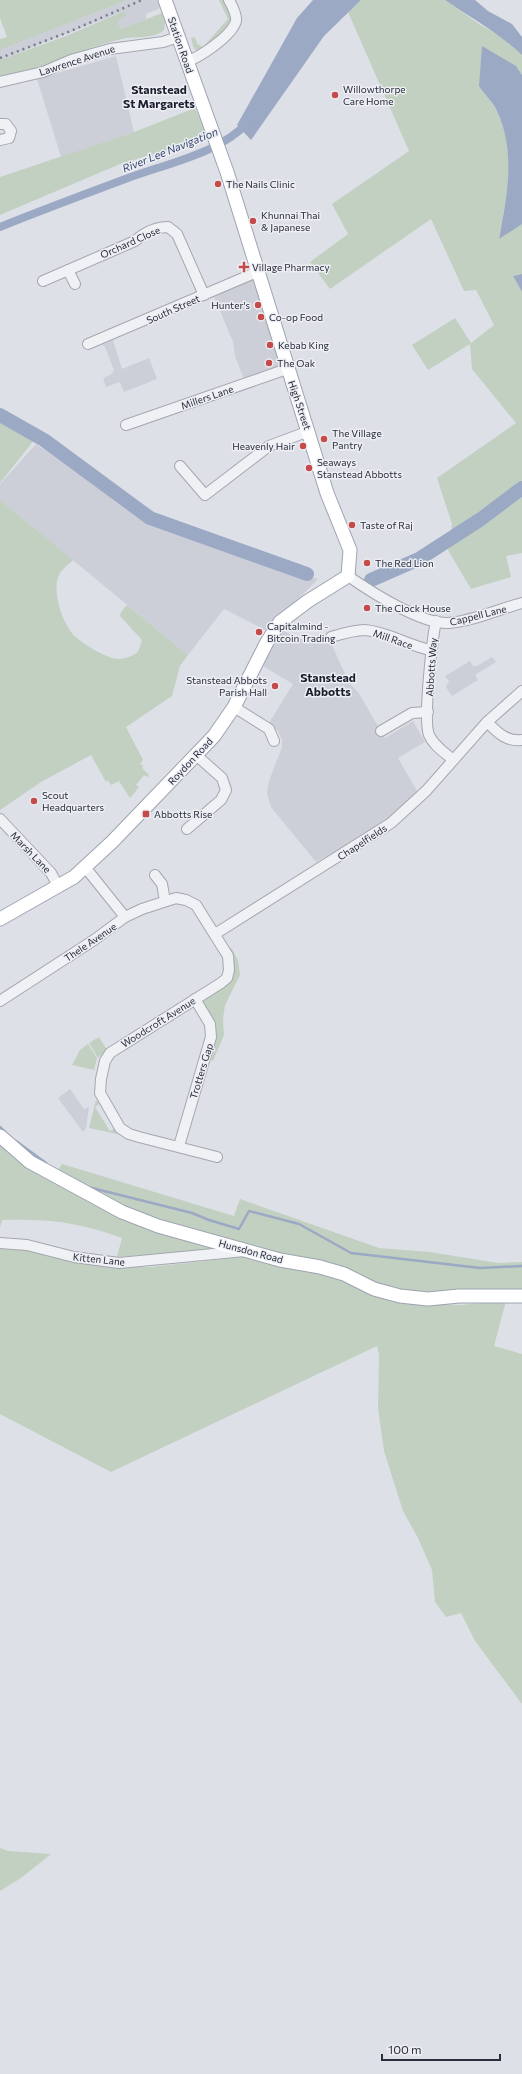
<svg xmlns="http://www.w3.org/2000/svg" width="522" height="2074" font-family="Commissioner,sans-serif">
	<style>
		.built { fill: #cccfd8 }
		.green { fill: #c1d0c0 }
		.water { fill: #9ba9c5 }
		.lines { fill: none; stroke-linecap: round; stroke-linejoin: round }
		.stream { stroke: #9ba9c5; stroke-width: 2.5 }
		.canal { stroke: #9ba9c5; stroke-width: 8 }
		.river { stroke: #9ba9c5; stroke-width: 14 }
		.minor-casing { stroke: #a4a7b0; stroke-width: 12 }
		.major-casing { stroke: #9ea3b1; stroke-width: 15 }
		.minor { stroke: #f0f1f5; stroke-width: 10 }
		.major { stroke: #fff; stroke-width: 13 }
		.rail { stroke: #787e8f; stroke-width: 2.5; stroke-dasharray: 2 4; stroke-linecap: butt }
		.poi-dot { fill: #c54a4a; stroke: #edeff4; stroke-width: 1.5 }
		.labels { text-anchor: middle; stroke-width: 3; stroke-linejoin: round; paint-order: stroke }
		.street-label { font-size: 10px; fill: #282d3c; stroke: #edeff4 }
		.poi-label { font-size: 10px; fill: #282d3c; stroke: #edeff4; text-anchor: start }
		.water-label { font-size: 11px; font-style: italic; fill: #35466e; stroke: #edeff4 }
		.quarter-label { font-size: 12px; font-weight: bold; fill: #1a1e2d; stroke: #edeff4 }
	</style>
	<rect width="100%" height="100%" fill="#dee0e7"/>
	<g class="built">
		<polygon points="127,0 157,0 160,8 146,14 146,19 121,29 118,23 124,11 0,60 0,50"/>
		<polygon points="116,56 134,132 61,157 37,79"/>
		<polygon points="254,279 280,366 244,379 235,356 233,342 214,296"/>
		<polygon points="113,340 122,369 149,358 157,379 124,392 120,382 106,387 103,378 112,374 114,370 105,347 102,345"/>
		<polygon points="36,444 147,520 318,579 267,631 224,609 188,655 0,500 0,484"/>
		<polygon points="282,629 297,639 310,639 328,636 349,683 358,692 385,738 413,721 425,742 398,758 417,791 400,808 372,831 316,862 271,807 267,793 269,781 282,747 282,740 278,731 269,723 293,684 261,665"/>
		<polygon points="492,657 496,662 475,675 478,680 452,696 446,687 449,681 445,676 470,661 473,666 477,666"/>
		<polygon points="70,1089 84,1109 89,1107 86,1128 83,1132 58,1098"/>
	</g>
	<g class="green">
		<polygon points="0,0 127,0 0,50 0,39 7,37 0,18"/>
		<polygon points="219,0 226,0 231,12 231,23 202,51 194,49 191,38 195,37 197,44 203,47 228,19"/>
		<path d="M361 0H445L479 24 506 39 522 55V75L515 66 479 86C484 93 492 102 497 111 516 151 507 196 499 238L522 224V274L513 276 522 292V553L506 556 511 577 471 589 448 550 452 524 437 478 516 423 472 369 470 344 428 370 412 345 455 318 471 343 494 325 476 290 464 291 431 219 330 289 310 262 348 234 332 204 409 151 348 12Z"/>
		<path d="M124 11 126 16 120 19 118 23 121 29 162 13 165 22 164 30C155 39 134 36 122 39 95 45 70 56 45 67 31 72 15 74 0 78V60L66 36Z"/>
		<polygon points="195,108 208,138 120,164 0,215 0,177 134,132"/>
		<polygon points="0,423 35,439 0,483"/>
		<path d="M0 500 73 560C69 564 63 568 60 573 51 589 61 618 71 632 77 641 107 659 118 659 126 659 132 656 138 652L142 640 120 616 121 612 127 605 188 655 180 666 172 696 126 727 143 760 140 764 143 766 142 768 149 775 148 777 144 775 136 785 139 787 130 798 119 781 111 785 108 780 106 782 91 755 41 782 0 810Z"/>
		<polygon points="226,946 232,949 238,960 240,975 225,1005 223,1019 224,1035 213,1061 208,1059 203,1002 204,999 223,986"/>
		<polygon points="99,1037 107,1050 98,1058 89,1043"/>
		<polygon points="88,1044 97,1058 94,1070 72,1065 80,1050"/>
		<polygon points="96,1100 99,1104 95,1107 110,1131 115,1128 117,1134 89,1128"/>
		<path d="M0 1145C32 1180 81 1194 124 1210 159 1223 195 1236 230 1249L117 1257 122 1238C77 1222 50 1219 2 1220L0 1228Z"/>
		<path d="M62 1164 234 1216 240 1199 379 1248 430 1252 498 1263 522 1262V1289C480 1288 434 1299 392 1289 384 1287 376 1283 369 1280L156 1220 122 1208 58 1170Z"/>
		<polygon points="0,1247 10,1247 113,1266 150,1267 243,1257 258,1258 333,1274 394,1302 459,1305 506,1301 494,1346 522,1354 522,1704 475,1641 461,1613 446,1617 435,1602 432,1570 418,1538 403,1511 384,1451 378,1408 379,1355 377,1346 111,1472 0,1414"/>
		<polygon points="0,1848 8,1851 51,1854 21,1878 0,1891"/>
	</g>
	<g class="water">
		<polygon points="313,0 361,0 324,36 251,140 237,125 297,18"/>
		<path d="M445 0H475L488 11 512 24 522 37V55C499 33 471 18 445 0Z"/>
		<path d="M482 46 516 66 522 75V224L499 239C507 196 516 152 497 111 493 102 484 94 479 86Z"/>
		<polygon points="522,274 522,292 513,276"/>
	</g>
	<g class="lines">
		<g class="stream">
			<polyline points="0,1127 6,1133"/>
			<polyline points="16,1141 46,1163"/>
			<polyline points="88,1187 192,1213 209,1220 239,1229 249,1211 299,1224 351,1253 480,1268 522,1266"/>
		</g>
		<path class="canal" d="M0 227C42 210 85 194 128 178 165 164 221 153 248 122"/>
		<g class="river">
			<polyline points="0,415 44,440 150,518 307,574"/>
			<polyline points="371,580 419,559 481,519 522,488"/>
		</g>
		<g class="minor-casing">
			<g id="minor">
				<path d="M186 62C200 57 232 36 236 21 237 14 232 6 229 0"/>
				<polyline points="0,82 43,72 71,60 110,49 163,42 178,37"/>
				<polyline points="0,124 6,124 11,131 9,138 0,140"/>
				<polyline points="68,270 75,284"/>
				<path d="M43 281 135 241C144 233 155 227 168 227L177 234 204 295"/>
				<polyline points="88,344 257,272"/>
				<polyline points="126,425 287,369"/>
				<polyline points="180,466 205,495 269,446 309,431"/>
				<path d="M348 576C371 592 421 624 448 623 471 622 499 609 522 603"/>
				<path d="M436 621C432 640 423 720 429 735 434 746 444 752 452 759"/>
				<path d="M331 637C341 634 354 630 365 630 388 632 409 646 431 650"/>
				<polyline points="234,707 269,729 274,741"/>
				<path d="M487 722C497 732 506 742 522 740"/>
				<polyline points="381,731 412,713 428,712"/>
				<polyline points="0,819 51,873 58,886"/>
				<polyline points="187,829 221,800 226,790 222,778 196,755"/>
				<polyline points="85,867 125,917"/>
				<polyline points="155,875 162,884 165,901"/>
				<polyline points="215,934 391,823 426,791 487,722 522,691"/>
				<polyline points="0,1001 94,940 125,917 142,909 176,898 186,900 196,905 228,956 229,970 227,978 221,983 110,1053 105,1061 101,1079 100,1093 120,1128 129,1134 139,1137 217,1157"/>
				<polyline points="179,1146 211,1037 210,1024 195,999"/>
				<polyline points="0,1243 27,1245 74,1257 119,1263 245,1251"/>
			</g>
		</g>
		<g class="major-casing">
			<g id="major">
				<polyline points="0,919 74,877 112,842 214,736 234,707 267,642 280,622 308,601 348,576 350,550 327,493 227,172 165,0"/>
				<polyline points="0,1136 30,1162 122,1212 158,1226 280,1260 320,1267 344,1274 374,1289 400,1296 428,1299 459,1296 522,1296"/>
			</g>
		</g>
		<use href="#minor" class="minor"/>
		<use href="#major" class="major"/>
		<polyline class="rail" points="0,58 66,33 142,0"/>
	</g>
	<g class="poi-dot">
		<circle cx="335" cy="95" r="4"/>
		<circle cx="218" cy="184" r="4"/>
		<circle cx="253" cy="221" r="4"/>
		<path d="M242 261h4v4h4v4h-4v4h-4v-4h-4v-4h4z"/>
		<circle cx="258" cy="305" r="4"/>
		<circle cx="261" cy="317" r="4"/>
		<circle cx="270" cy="345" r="4"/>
		<circle cx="269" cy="363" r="4"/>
		<circle cx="324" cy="439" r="4"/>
		<circle cx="303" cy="446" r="4"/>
		<circle cx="309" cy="468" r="4"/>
		<circle cx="352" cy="525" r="4"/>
		<circle cx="367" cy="563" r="4"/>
		<circle cx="367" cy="608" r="4"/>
		<circle cx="259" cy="632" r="4"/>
		<circle cx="275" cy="686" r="4"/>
		<circle cx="34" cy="801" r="4"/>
		<rect x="142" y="810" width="8" height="8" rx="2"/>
	</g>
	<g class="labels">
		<g class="street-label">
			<text transform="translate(181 45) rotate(71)" y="4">Station Road</text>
			<text transform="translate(77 60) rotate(-18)" y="4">Lawrence Avenue</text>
			<text transform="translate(130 242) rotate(-24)" y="4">Orchard Close</text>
			<text transform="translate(173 309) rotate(-24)" y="4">South Street</text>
			<text transform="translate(207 397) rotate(-19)" y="4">Millers Lane</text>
			<text transform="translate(300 405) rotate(71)" y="4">High Street</text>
			<text transform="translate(478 615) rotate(-14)" y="4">Cappell Lane</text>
			<text transform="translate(393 639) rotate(19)" y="4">Mill Race</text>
			<text transform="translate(431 667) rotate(-86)" y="4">Abbotts Way</text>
			<text transform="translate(190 761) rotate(-47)" y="4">Roydon Road</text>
			<text transform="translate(362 842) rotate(-33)" y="4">Chapelfields</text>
			<text transform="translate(31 852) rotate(46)" y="4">Marsh Lane</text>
			<text transform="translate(90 942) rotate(-34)" y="4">Thele Avenue</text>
			<text transform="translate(158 1022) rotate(-32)" y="4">Woodcroft Avenue</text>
			<text transform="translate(201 1071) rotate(-73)" y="4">Trotters Gap</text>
			<text transform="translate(251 1251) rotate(15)" y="4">Hunsdon Road</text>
			<text transform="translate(99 1259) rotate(6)" y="4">Kitten Lane</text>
		</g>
		<g class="poi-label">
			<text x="343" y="93">Willowthorpe<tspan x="343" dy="12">Care Home</tspan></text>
			<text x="226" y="188">The Nails Clinic</text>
			<text x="261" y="219">Khunnai Thai<tspan x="261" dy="12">&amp; Japanese</tspan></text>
			<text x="252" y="271">Village Pharmacy</text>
			<text x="250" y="309" text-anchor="end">Hunter's</text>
			<text x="269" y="321">Co-op Food</text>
			<text x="278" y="349">Kebab King</text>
			<text x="277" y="367">The Oak</text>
			<text x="332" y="437">The Village<tspan x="332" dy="12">Pantry</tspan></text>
			<text x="295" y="450" text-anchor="end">Heavenly Hair</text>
			<text x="317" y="466">Seaways<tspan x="317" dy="12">Stanstead Abbotts</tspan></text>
			<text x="360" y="529">Taste of Raj</text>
			<text x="375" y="567">The Red Lion</text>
			<text x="375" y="612">The Clock House</text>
			<text x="267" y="630">Capitalmind -<tspan x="267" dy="12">Bitcoin Trading</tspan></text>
			<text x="267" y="684" text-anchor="end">Stanstead Abbots<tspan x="267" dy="12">Parish Hall</tspan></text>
			<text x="42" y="799">Scout<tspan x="42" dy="12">Headquarters</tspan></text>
			<text x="154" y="818">Abbotts Rise</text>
		</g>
		<g class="water-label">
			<text transform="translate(170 150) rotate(-22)" y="4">River Lee Navigation</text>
		</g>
		<g class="quarter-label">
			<text x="159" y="94">Stanstead<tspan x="159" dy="14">St Margarets</tspan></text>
			<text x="328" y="682">Stanstead<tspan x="328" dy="14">Abbotts</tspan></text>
		</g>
	</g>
	<path d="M382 2054v6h118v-6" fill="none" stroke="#282d3c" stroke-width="2"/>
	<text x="388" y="2054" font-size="12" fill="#282d3c" stroke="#edeff4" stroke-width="3" paint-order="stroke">100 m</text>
</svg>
